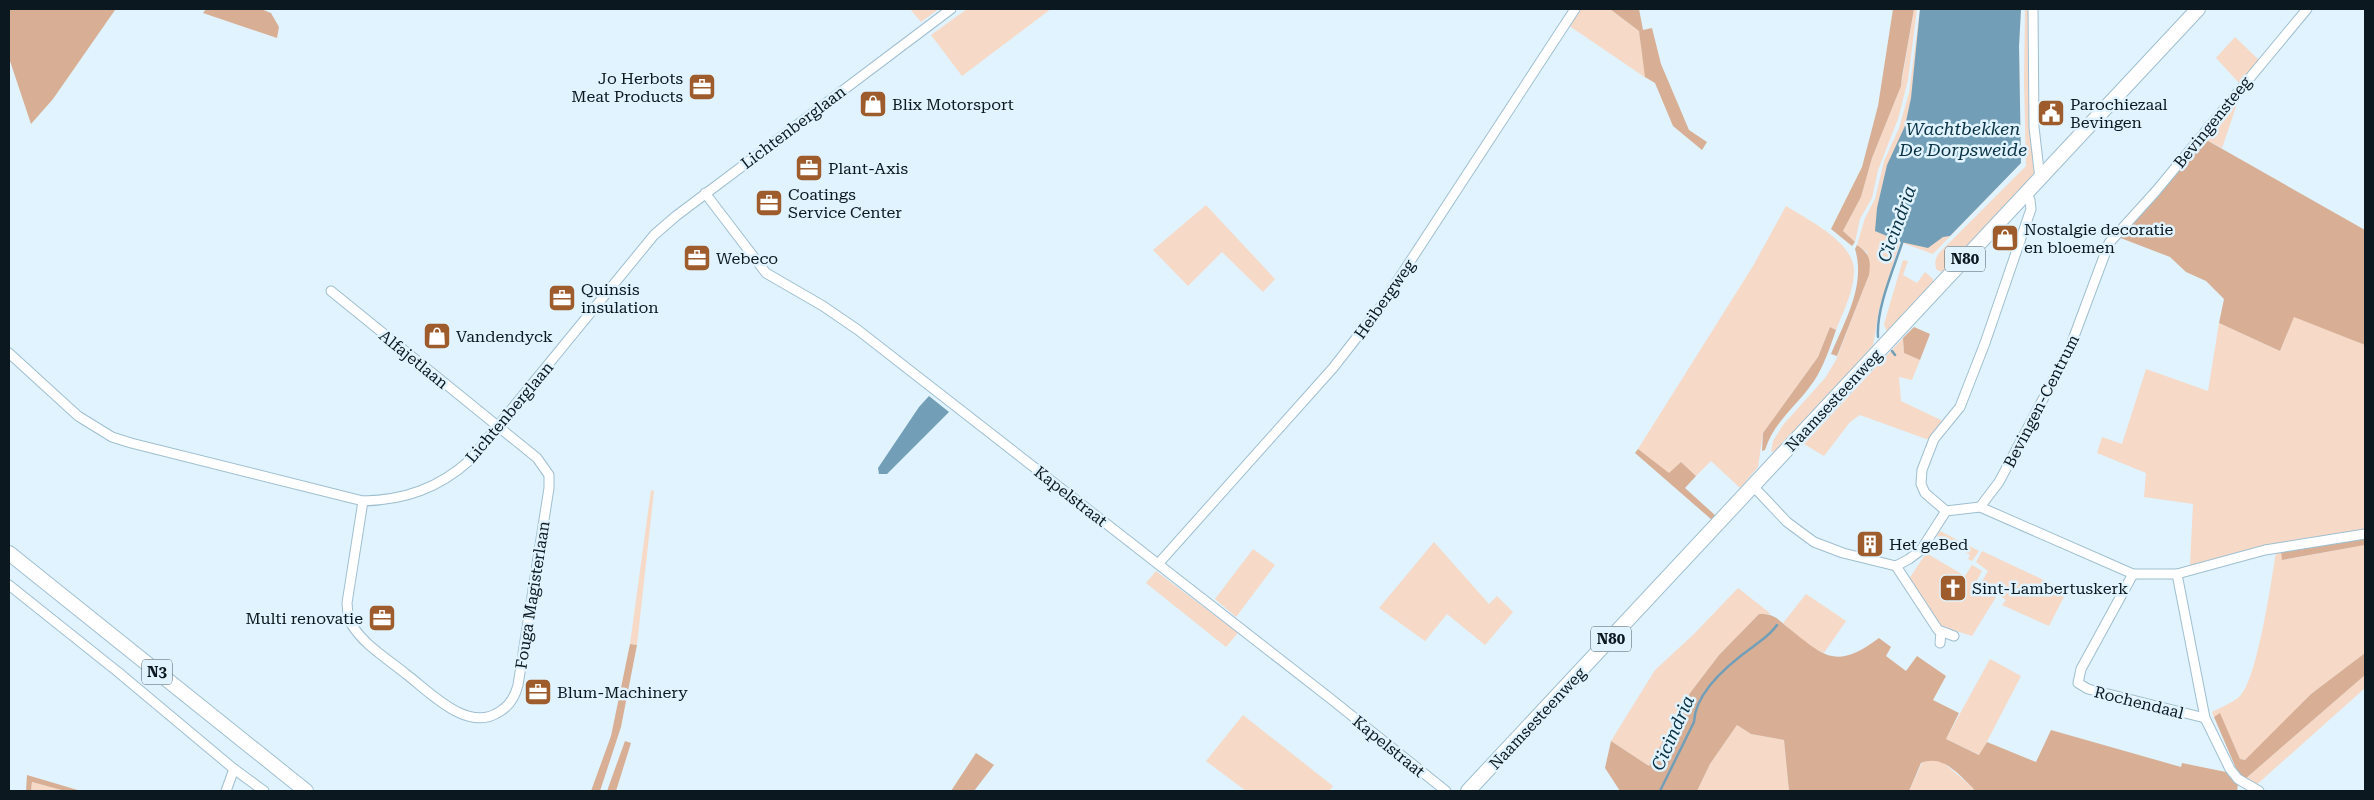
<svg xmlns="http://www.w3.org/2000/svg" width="2374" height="800" font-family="'Roboto Serif',serif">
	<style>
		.green { fill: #f7d9c7 }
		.forest { fill: #d8af95 }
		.water { fill: #729fb7 }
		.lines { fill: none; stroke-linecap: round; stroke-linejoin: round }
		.stream { stroke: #729fb7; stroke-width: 2.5 }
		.street-casing { stroke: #9fbfd0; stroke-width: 11 }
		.primary-casing { stroke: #9fbfd0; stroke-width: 16 }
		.street { stroke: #fff; stroke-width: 9 }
		.primary { stroke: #fff; stroke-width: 14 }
		.labels { text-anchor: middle; stroke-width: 5; stroke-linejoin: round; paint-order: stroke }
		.shield { fill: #e0f3fe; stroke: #4c5a62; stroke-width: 1 }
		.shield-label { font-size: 15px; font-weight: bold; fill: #0c181f }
		.poi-label { font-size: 16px; fill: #0c181f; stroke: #e0f3fe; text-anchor: start }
		.street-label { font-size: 16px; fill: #0c181f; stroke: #e0f3fe }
		.water-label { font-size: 18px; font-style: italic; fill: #0a3245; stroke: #e0f3fe }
	</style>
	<rect width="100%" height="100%" fill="#e0f3fe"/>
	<g class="green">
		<polygon points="910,9 939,9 921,22"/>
		<polygon points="967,9 1051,9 962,76 931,35"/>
		<polygon points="1579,9 1610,9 1639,31 1646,78 1568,25"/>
		<polygon points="1914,9 1917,9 1908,80 1898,119 1878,170 1872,198 1860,219 1855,242 1843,231 1861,197 1872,158 1901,86"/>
		<polygon points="1920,9 2021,9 2019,46 2021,163 1933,254 1900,242 1879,310 1873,345 1779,450 1771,452 1773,441 1783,425 1825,378 1836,360 1869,275 1867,252 1857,245 1865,218 1875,199 1884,161 1899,128 1909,93"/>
		<path d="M2025 9H2030L2029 84 2034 175 1942 272 1937 270C1934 264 1935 259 1939 253L2026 166 2024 81Z"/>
		<polygon points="2235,37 2259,60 2239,83 2216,58"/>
		<polygon points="2240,95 2222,148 2203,138"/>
		<polygon points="1206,205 1275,279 1263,292 1222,252 1188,286 1153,250"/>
		<path d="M1786 206C1808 220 1854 242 1854 271 1854 291 1843 312 1836 330L1830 327 1818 357 1763 433 1758 467 1740 488 1711 461 1696 476 1681 462 1669 474 1638 449 1753 266Z"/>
		<polygon points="1903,260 1908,261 1903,275 1917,283 1925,272 1933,279 1933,283 1887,332 1884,324"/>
		<polygon points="2294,316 2365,345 2365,529 2254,548 2190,565 2193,504 2144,497 2146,473 2097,453 2102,437 2122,444 2146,369 2208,391 2219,323 2280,351"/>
		<polygon points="1903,338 1904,353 1920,360 1912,380 1899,377 1901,401 1943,421 1929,440 1860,415 1850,422 1824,456 1804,444"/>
		<polygon points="651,490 654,491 637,645 630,644"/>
		<polygon points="1940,531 1979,551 1972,561 1968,559 1970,555 1937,536"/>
		<polygon points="1434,542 1489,604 1497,596 1513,612 1485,645 1447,614 1425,641 1379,608"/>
		<path d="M2365 545V653L2311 694 2253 753 2245 760 2240 759 2220 714 2214 717 2212 712C2221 707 2232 703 2239 697 2257 683 2272 577 2276 552L2281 551 2283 560Z"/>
		<polygon points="1253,549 1275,565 1236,617 1215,599"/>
		<polygon points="1982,551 2067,591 2049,626 2002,605 2006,600 1981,583 1988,571 1976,562"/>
		<polygon points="1926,553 1965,576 1972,565 1982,571 1976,582 1980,585 1979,587 1996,597 1972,636 1941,626 1909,579"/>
		<polygon points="1156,571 1238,633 1226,647 1146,583"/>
		<polygon points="1738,588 1771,614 1759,614 1719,655 1690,693 1649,766 1611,741 1655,670 1693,635"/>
		<polygon points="1806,594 1846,621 1824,653 1808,645 1783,623"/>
		<polygon points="1990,659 2021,676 1980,755 1946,739"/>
		<polygon points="2365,675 2365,688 2255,786 2244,780"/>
		<polygon points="1243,715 1333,786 1329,791 1246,791 1206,761"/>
		<polygon points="1737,725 1751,734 1784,740 1789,791 1697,791 1710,764"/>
		<polygon points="1931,759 1944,763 1973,788 1974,791 1909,791 1922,763"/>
		<polygon points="32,782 65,791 31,791"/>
	</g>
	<g class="forest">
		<polygon points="9,9 115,10 53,99 31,124 9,58"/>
		<polygon points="206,9 261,9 271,13 279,27 277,38 203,13"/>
		<polygon points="1610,9 1639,9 1643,30 1652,28 1661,64 1689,130 1707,142 1702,150 1673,126 1655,83 1645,77 1639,31"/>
		<polygon points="1893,9 1914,9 1902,77 1901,86 1872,158 1861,197 1843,231 1855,242 1852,246 1831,229 1862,167 1878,106"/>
		<polygon points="2203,138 2365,230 2365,345 2294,317 2280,351 2219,323 2224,299 2206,281 2186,272 2170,257 2118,237 2161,192"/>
		<path d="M1857 245C1870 254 1871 260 1869 275L1837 356 1831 354C1845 321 1866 285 1855 249Z"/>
		<path d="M1830 327 1836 330C1830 347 1824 366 1814 381 1798 405 1774 421 1765 450L1762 451 1763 433 1818 357Z"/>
		<polygon points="1914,327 1930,334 1920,360 1904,353 1903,338"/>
		<polygon points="1638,449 1669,473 1681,462 1696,476 1685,488 1716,516 1712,520 1635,453"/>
		<polygon points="2365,536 2365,545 2282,560 2281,551"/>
		<path d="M1759 614C1773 614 1776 617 1786 626 1824 656 1835 671 1879 638L1891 647 1886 656 1906 671 1917 656 1946 676 1933 700 1959 713 1946 739 1979 755 1987 742 2036 762 2051 730 2181 767 2182 763 2226 772 2238 784 2237 791H1974L1973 788C1958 774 1943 754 1921 763L1909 791H1789L1784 740 1751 734 1737 725 1710 764 1697 791H1620L1605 768 1611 741 1649 766 1690 693 1719 655Z"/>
		<polygon points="630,644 637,645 621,727 600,791 591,791 611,736"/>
		<polygon points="2365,653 2365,675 2244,780 2238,773 2214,717 2220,713 2240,759 2245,760 2311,694"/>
		<polygon points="625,741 631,743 616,791 607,791"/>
		<polygon points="976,753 994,765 974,791 951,791"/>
		<polygon points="27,775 81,791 65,791 32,782 31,791 26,791"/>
	</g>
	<g class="water">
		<polygon points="1920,9 2021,9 2019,46 2021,163 1950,236 1943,237 1928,248 1901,242 1875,231 1877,208 1887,165 1905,126 1911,98"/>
		<polygon points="929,396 949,412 887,474 879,474 878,468 919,407"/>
	</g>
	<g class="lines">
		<g class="stream">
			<path d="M1878 337C1876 308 1894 268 1903 240"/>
			<polyline points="1892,351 1895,355"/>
			<path d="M1660 791 1694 722C1695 692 1730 663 1754 646 1763 639 1770 635 1777 625"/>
		</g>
		<g class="street-casing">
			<g id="street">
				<polyline points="2033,9 2034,127 2040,179"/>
				<polyline points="705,193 766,273 823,306 858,330 1331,699 1446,791"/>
				<path d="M331 291 537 458 549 475V488L518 685C515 697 510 706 499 712 467 733 430 692 406 674 388 659 365 646 352 625 347 619 348 611 347 603L363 501"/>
				<path d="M9 353 78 416 112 437 131 443 363 501C405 500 439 488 470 460L654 235 676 216 951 9"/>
				<polyline points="1753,486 1787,522 1814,542 1843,553 1896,566 1909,559 1921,550 1946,511 1980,507 2133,574 2177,574 2265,550 2365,534"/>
				<polyline points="1980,507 1999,482 2069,350 2109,243 2156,191 2307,9"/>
				<polyline points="1946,511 1925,493 1921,484 1922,470 1934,439 1960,407 1985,343 2031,209 2030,200 2025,194"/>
				<polyline points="1158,564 1333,368 1379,309 1575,9"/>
				<polyline points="1896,566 1938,630 1954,636"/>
				<polyline points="2133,574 2081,669 2078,683 2088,689 2205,718"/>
				<polyline points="2177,574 2205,718 2230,769 2238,779 2259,791"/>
				<polyline points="9,585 118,672 234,769 264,791"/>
				<polyline points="1940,643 1941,632"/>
				<polyline points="226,791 234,769"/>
			</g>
		</g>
		<g class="primary-casing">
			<g id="primary">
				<polyline points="9,553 306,791"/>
				<polyline points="1468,791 2198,9"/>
			</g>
		</g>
		<use href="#street" class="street"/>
		<use href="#primary" class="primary"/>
	</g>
	<defs>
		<g id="office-square" transform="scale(1.4375)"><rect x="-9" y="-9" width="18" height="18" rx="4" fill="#9e5b2b" stroke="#e0f3fe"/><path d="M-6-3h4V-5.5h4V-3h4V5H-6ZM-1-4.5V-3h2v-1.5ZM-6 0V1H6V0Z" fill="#fff"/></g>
		<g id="shop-square" transform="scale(1.4375)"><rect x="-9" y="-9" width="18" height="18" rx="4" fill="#9e5b2b" stroke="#e0f3fe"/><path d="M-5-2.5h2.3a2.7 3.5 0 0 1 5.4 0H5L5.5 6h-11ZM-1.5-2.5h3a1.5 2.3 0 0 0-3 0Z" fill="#fff"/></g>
		<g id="civic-square" transform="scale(1.4375)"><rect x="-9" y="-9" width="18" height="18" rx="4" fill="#9e5b2b" stroke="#e0f3fe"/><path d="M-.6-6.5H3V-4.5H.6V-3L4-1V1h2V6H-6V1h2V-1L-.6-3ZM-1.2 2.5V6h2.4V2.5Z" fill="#fff"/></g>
		<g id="building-square" transform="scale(1.4375)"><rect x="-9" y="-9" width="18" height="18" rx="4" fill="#9e5b2b" stroke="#e0f3fe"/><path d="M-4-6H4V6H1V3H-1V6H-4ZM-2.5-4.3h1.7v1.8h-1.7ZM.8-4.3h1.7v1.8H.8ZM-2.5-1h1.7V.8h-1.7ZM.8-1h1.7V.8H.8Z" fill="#fff"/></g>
		<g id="church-square" transform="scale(1.4375)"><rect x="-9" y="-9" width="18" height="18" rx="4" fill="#9e5b2b" stroke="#e0f3fe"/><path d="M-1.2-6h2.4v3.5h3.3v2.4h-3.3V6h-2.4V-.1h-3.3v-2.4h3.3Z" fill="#fff"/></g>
	</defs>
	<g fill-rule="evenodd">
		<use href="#office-square" x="702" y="87"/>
		<use href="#shop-square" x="873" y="104"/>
		<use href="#civic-square" x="2051" y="113"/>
		<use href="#office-square" x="809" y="168"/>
		<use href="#office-square" x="769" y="203"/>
		<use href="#shop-square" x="2005" y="238"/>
		<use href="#office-square" x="697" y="258"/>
		<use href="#office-square" x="562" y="298"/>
		<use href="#shop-square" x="437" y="336"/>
		<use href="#building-square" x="1870" y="544"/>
		<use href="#church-square" x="1953" y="588"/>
		<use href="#office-square" x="382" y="618"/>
		<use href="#office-square" x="538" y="692"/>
	</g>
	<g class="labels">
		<g class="shield">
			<rect x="1945" y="246.5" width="40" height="25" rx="4"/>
			<rect x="1591" y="626.5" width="40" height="25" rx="4"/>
			<rect x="142" y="659.5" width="30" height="25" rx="4"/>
		</g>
		<g class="shield-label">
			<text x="1965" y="264">N80</text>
			<text x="1611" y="644">N80</text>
			<text x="157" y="677">N3</text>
		</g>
		<g class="poi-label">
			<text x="683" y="84" text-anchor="end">Jo Herbots<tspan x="683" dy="18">Meat Products</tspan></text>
			<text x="892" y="110">Blix Motorsport</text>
			<text x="2070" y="110">Parochiezaal<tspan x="2070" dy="18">Bevingen</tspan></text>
			<text x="828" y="174">Plant-Axis</text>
			<text x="788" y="200">Coatings<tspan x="788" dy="18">Service Center</tspan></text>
			<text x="2024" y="235">Nostalgie decoratie<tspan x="2024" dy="18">en bloemen</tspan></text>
			<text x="716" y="264">Webeco</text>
			<text x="581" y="295">Quinsis<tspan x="581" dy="18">insulation</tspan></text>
			<text x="456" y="342">Vandendyck</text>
			<text x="1889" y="550">Het geBed</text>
			<text x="1972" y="594">Sint-Lambertuskerk</text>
			<text x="363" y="624" text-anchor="end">Multi renovatie</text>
			<text x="557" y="698">Blum-Machinery</text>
		</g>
		<g class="street-label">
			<text transform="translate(2212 122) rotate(-51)" y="6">Bevingensteeg</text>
			<text transform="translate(793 127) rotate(-37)" y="6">Lichtenberglaan</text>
			<text transform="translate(1384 299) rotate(-55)" y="6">Heibergweg</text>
			<text transform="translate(414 359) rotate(39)" y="6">Alfajetlaan</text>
			<text transform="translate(1833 400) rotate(-47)" y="6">Naamsesteenweg</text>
			<text transform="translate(2041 401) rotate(-63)" y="6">Bevingen-Centrum</text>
			<text transform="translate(509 412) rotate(-50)" y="6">Lichtenberglaan</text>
			<text transform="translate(1071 496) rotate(38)" y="6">Kapelstraat</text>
			<text transform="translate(532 595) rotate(-81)" y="6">Fouga Magisterlaan</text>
			<text transform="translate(2139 702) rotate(14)" y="6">Rochendaal</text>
			<text transform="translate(1537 718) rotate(-47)" y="6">Naamsesteenweg</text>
			<text transform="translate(1389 746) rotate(39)" y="6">Kapelstraat</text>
		</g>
		<g class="water-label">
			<text x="1963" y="135">Wachtbekken<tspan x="1963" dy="21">De Dorpsweide</tspan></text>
			<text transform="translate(1897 224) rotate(-70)" y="6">Cicindria</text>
			<text transform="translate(1673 733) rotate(-66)" y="6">Cicindria</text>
		</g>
	</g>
	<rect width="2374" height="800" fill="none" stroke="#0c181f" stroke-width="20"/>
</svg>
